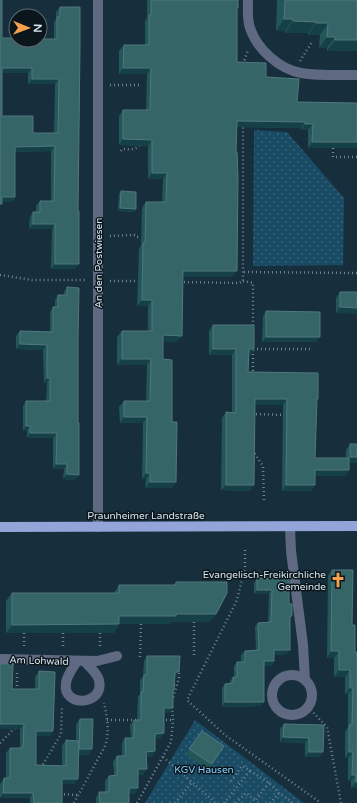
<svg xmlns="http://www.w3.org/2000/svg" width="357" height="803" font-family="'Varela Round',sans-serif">
	<style>
		.park { fill: url(#park-dots) }
		.lines { fill: none; stroke-linecap: round; stroke-linejoin: round }
		.path { stroke: #6f838e; stroke-width: 2.5; stroke-dasharray: 1 3; stroke-linecap: butt }
		.minor { stroke: #606982; stroke-width: 10 }
		.major { stroke: #93a5d8; stroke-width: 10 }
		.wall { fill: #235658; fill-rule: evenodd }
		.shaded-wall { fill: #164047 }
		.building { fill: #366568; stroke: #4f797d; fill-rule: evenodd }
		.labels { text-anchor: middle; stroke-width: 3; stroke-linejoin: round; paint-order: stroke }
		.street-label { font-size: 10px; fill: #d7e5ee; stroke: #0b161c }
		.poi-label { font-size: 10px; fill: #d7e5ee; stroke: #0b161c; text-anchor: end }
		.park-label { font-size: 10px; fill: #87d2fe; stroke: #0b161c }
	</style>
	<defs>
		<pattern id="park-dots" width="8" height="8" patternUnits="userSpaceOnUse"><rect width="8" height="8" fill="#194b64"/><path d="M2 2h.1M6 6h.1" fill="none" stroke="#3a657a" stroke-width="1.8" stroke-linecap="round"/></pattern>
	</defs>
	<rect width="100%" height="100%" fill="#172f3d"/>
	<g class="park">
		<polygon points="254,130 287,132 344,198 343,265 253,266"/>
		<polygon points="195,720 304,803 145,803"/>
	</g>
	<g class="lines">
		<g class="path">
			<polyline points="300,61 312,42"/>
			<polyline points="243,64 248,50"/>
			<polyline points="110,85 141,85"/>
			<polyline points="333,148 333,157 357,157"/>
			<path d="M121 151 122 149C131 149 136 151 141 143"/>
			<polyline points="110,236 134,235 136,237 140,237"/>
			<polyline points="244,272 357,273"/>
			<polyline points="0,275 32,280 87,280"/>
			<polyline points="110,281 141,281"/>
			<polyline points="243,281 253,283 253,328"/>
			<polyline points="180,282 239,283 243,281 243,125"/>
			<polyline points="253,349 311,349"/>
			<polyline points="253,375 253,348"/>
			<polyline points="252,414 286,415"/>
			<polyline points="253,450 253,451 263,466 264,500"/>
			<polyline points="245,550 245,568 237,600 187,700 225,735 321,803"/>
			<polyline points="194,622 194,657"/>
			<polyline points="24,633 24,648"/>
			<polyline points="63,633 63,648"/>
			<polyline points="100,633 100,648"/>
			<polyline points="140,657 141,624"/>
			<polyline points="17,690 17,671"/>
			<polyline points="172,701 179,678 179,671"/>
			<polyline points="308,707 327,727 341,803"/>
			<polyline points="107,720 137,720"/>
			<polyline points="162,720 173,720"/>
			<polyline points="0,743 16,727"/>
			<polyline points="163,757 216,803"/>
			<polyline points="41,768 61,734 62,706"/>
			<polyline points="231,781 242,766 251,771 269,783 279,793 293,803"/>
			<polyline points="60,794 78,795"/>
			<path d="M74 803 105 746C110 732 107 717 104 703"/>
			<polyline points="137,803 171,742 173,720 172,706"/>
			<polyline points="175,803 192,782"/>
			<polyline points="224,803 250,771"/>
			<polyline points="236,803 246,793 255,801 269,783"/>
			<polyline points="270,803 279,793"/>
		</g>
		<g class="minor">
			<path d="M248 0C248 9 247 19 250 28 257 49 279 69 301 73 319 76 339 75 357 75"/>
			<polyline points="98,527 98,0"/>
			<polyline points="290,527 291,551 303,645 305,680"/>
			<polyline points="0,659 97,661 117,656"/>
			<path d="M77 661C73 668 67 675 66 683 62 708 105 706 99 680 97 673 89 666 84 661"/>
			<circle cx="292" cy="695" r="20"/>
		</g>
		<polyline class="major" points="0,527 357,526"/>
	</g>
	<g class="wall">
		<polygon points="147,0 238,0 238,8 237,9 237,62 266,77 297,102 357,103 308,148 308,130 301,130 301,128 236,127 232,277 183,277 177,342 163,341 163,359 172,422 176,482 172,488 145,488 146,479 142,479 143,423 120,423 119,407 124,401 146,401 147,365 117,365 117,337 122,331 148,331 148,306 137,306 139,249 141,245 142,208 146,202 162,202 163,179 148,179 148,146 119,145 119,116 123,110 146,110 147,74 119,74 119,51 124,45 145,45 145,21 147,18"/>
		<polygon points="277,0 357,0 357,51 327,51 327,48 319,48 320,35 308,35 308,33 285,33 285,31 276,31"/>
		<path d="M60 7 75 269H51L52 229H29L30 217 33 212H36V206L40 201H51V151L15 152V197L12 202H2V38L54 39V22L56 19V12ZM2 73H28V84H55L54 133H33L2 116Z"/>
		<polygon points="121,191 136,209 134,212 118,211 119,194"/>
		<polygon points="67,287 75,480 63,479 64,469 53,469 53,438 27,438 27,431 23,431 23,406 26,401 46,401 47,383 44,383 43,350 16,349 16,336 20,331 50,332 50,312 53,307 55,307 55,300 58,295 64,295 64,292"/>
		<polygon points="340,292 357,292 336,313 336,298"/>
		<polygon points="266,311 316,342 262,342 263,316"/>
		<polygon points="213,325 254,349 250,355 249,355 248,372 316,402 315,458 346,458 346,450 350,444 357,444 357,463 349,462 349,470 345,476 315,476 315,485 311,491 282,491 283,405 254,405 250,491 221,490 222,418 226,412 232,413 232,355 209,355 209,331"/>
		<polygon points="332,570 352,625 355,652 357,788 351,788 351,781 348,781 348,758 345,758 345,732 348,727 348,694 345,694 345,677 334,677 334,658 327,658 328,576"/>
		<polygon points="257,578 289,604 292,616 290,618 287,654 274,655 274,661 271,666 264,666 261,706 222,707 222,688 225,684 230,684 230,681 233,677 234,677 234,666 237,662 241,662 241,655 245,651 256,650 255,627 258,623 268,622 269,594 254,594 254,583"/>
		<polygon points="176,582 210,622 171,622 170,624 119,624 114,633 6,633 6,601 12,593 114,593 119,585 174,585"/>
		<polygon points="147,656 176,678 175,678 173,693 169,713 164,713 160,739 155,739 152,757 147,757 143,775 138,775 135,794 129,794 129,803 96,803 96,798 99,792 105,792 105,781 109,776 114,775 113,762 117,756 122,756 122,743 125,738 131,738 130,725 134,720 137,720 138,697 140,694 140,680 143,676 144,661"/>
		<polygon points="0,664 12,689 35,689 35,677 39,671 53,731 50,736 36,736 36,765 62,766 62,746 66,740 76,741 76,724 80,719 92,749 88,755 78,754 78,779 74,784 62,784 62,803 30,803 30,798 0,798 0,784 4,778 6,778 6,753 10,748 20,748 20,729 0,729"/>
		<polygon points="284,724 324,725 323,752 319,757 305,757 305,743 280,742 280,729"/>
		<polygon points="202,731 224,746 208,770 186,755"/>
	</g>
	<g class="shaded-wall">
		<polygon points="284,19 293,19 285,31 276,31"/>
		<polygon points="293,21 316,22 308,33 285,33"/>
		<polygon points="316,23 328,23 320,35 308,35"/>
		<polygon points="327,37 335,37 327,48 319,48"/>
		<polygon points="335,40 357,40 357,51 327,51"/>
		<polygon points="2,68 32,68 28,73 0,73"/>
		<polygon points="123,68 151,68 147,74 119,74"/>
		<polygon points="32,79 59,79 55,84 28,84"/>
		<polygon points="237,121 305,122 301,128 232,127"/>
		<polygon points="305,124 313,124 308,130 301,130"/>
		<polygon points="123,139 152,140 148,146 119,145"/>
		<polygon points="312,142 357,142 357,148 308,148"/>
		<polygon points="55,146 51,151 12,152 15,147"/>
		<polygon points="152,173 167,173 163,179 148,179"/>
		<polygon points="2,197 15,197 12,202 0,202"/>
		<polygon points="120,208 136,209 134,212 118,211"/>
		<polygon points="33,224 55,224 52,229 29,229"/>
		<polygon points="55,264 79,264 75,269 51,269"/>
		<polygon points="183,271 237,271 232,277 179,277"/>
		<polygon points="142,300 152,300 148,306 137,306"/>
		<polygon points="340,307 357,308 357,314 336,313"/>
		<polygon points="163,335 182,336 177,342 159,341"/>
		<polygon points="266,337 320,337 316,342 262,342"/>
		<polygon points="20,344 47,345 43,350 16,349"/>
		<polygon points="213,349 236,349 232,355 209,355"/>
		<polygon points="249,349 254,349 250,355 245,355"/>
		<polygon points="122,359 151,359 147,365 117,365"/>
		<polygon points="47,378 50,378 47,383 44,383"/>
		<polygon points="255,399 287,399 283,405 251,405"/>
		<polygon points="124,417 147,417 143,423 120,423"/>
		<polygon points="26,426 30,426 27,431 23,431"/>
		<polygon points="30,433 57,433 53,438 27,438"/>
		<polygon points="350,457 357,457 357,463 346,462"/>
		<polygon points="56,464 67,464 64,469 53,469"/>
		<polygon points="315,470 349,470 345,476 311,476"/>
		<polygon points="146,473 150,473 146,479 142,479"/>
		<polygon points="67,474 79,475 75,480 63,479"/>
		<polygon points="150,482 176,482 172,488 145,488"/>
		<polygon points="226,485 254,485 250,491 221,490"/>
		<polygon points="286,485 315,485 311,491 282,491"/>
		<polygon points="257,590 272,590 269,594 254,594"/>
		<polygon points="176,614 216,614 210,622 171,622 170,624 119,624 114,633 6,633 12,625 119,616"/>
		<polygon points="274,650 290,650 287,654 271,655"/>
		<polygon points="331,651 339,651 334,658 327,658"/>
		<polygon points="264,661 274,661 271,666 260,666"/>
		<polygon points="339,670 350,670 345,677 334,677"/>
		<polygon points="175,672 179,672 176,678 171,677"/>
		<polygon points="350,688 353,688 348,694 345,694"/>
		<polygon points="225,702 264,702 261,706 222,707"/>
		<polygon points="164,708 173,708 169,713 160,713"/>
		<polygon points="0,724 24,724 20,729 0,729"/>
		<polygon points="36,731 53,731 50,736 33,736"/>
		<polygon points="164,733 160,739 151,739 155,734"/>
		<polygon points="283,737 309,738 305,743 280,742"/>
		<polygon points="79,749 92,749 88,755 76,754"/>
		<polygon points="155,751 152,757 143,757 146,752"/>
		<polygon points="309,752 323,752 319,757 305,757"/>
		<polygon points="349,752 353,752 348,758 345,758"/>
		<polygon points="138,769 147,769 143,775 134,775"/>
		<polygon points="352,775 356,775 351,781 348,781"/>
		<polygon points="62,779 78,779 74,784 58,784"/>
		<polygon points="356,782 357,782 357,788 351,788"/>
		<polygon points="129,788 138,788 135,794 125,794"/>
		<polygon points="3,793 33,793 30,798 0,798"/>
	</g>
	<g class="building">
		<path d="M0 0H2V38H16V40H40V39H57V17H60V7H80V45L78 211H79V264H55V224H33V212H40V201H54L55 146 15 147V197H2V204H0ZM2 68H32V79H59L58 133H33V116H2Z"/>
		<polygon points="151,0 238,0 238,8 237,8 237,62 266,63 266,77 299,79 297,102 357,103 357,142 312,142 313,124 305,124 305,122 237,121 236,152 237,152 238,177 237,271 183,271 182,336 163,335 163,359 172,360 172,422 177,422 176,482 150,482 150,473 146,473 147,417 124,417 124,401 150,401 151,359 122,359 122,331 152,331 152,300 142,300 143,243 145,243 146,202 166,202 167,173 152,173 152,140 123,139 123,110 150,110 151,68 123,68 124,45 149,45 149,15 151,15"/>
		<polygon points="285,0 357,0 357,40 335,40 335,37 327,37 328,23 316,23 316,22 293,21 293,19 284,19"/>
		<polygon points="121,191 136,192 136,209 120,208"/>
		<polygon points="67,287 79,288 78,339 78,423 79,423 79,475 67,474 67,464 56,464 57,433 30,433 30,426 26,426 26,401 50,401 50,378 47,378 47,345 20,344 20,331 53,332 53,307 58,307 58,295 67,295"/>
		<polygon points="340,292 357,292 357,308 340,307"/>
		<polygon points="266,311 320,312 320,337 266,337"/>
		<polygon points="213,325 254,325 254,349 249,349 248,372 318,373 318,399 317,399 315,458 349,458 349,470 315,470 315,485 286,485 287,399 255,399 254,485 226,485 226,412 236,413 236,349 213,349"/>
		<rect x="350" y="444" width="7" height="13"/>
		<polygon points="332,570 353,570 352,625 355,625 355,652 357,652 357,782 356,782 356,775 352,775 353,752 349,752 349,725 352,725 353,688 350,688 350,670 339,670 339,651 331,651"/>
		<polygon points="257,578 289,578 289,604 292,604 292,616 290,616 290,650 274,650 274,661 264,661 264,702 225,702 225,684 233,683 233,677 237,677 237,662 245,662 245,651 259,650 258,623 271,622 272,590 257,590"/>
		<polygon points="176,582 227,582 227,593 216,614 176,614 176,616 119,616 119,624 12,625 12,593 119,593 119,585 176,585"/>
		<polygon points="147,656 180,656 179,672 175,672 174,690 173,690 173,708 164,708 164,733 155,734 155,751 146,752 147,769 138,769 138,788 129,788 129,803 100,803 99,792 109,792 109,776 117,775 117,756 126,756 125,738 134,738 134,720 141,720 141,692 143,692 144,675 147,675"/>
		<polygon points="0,664 13,664 12,689 39,689 39,671 55,672 53,731 36,731 36,765 66,766 66,740 79,741 78,779 62,779 62,803 34,803 33,793 3,793 4,778 10,778 10,748 23,748 24,724 0,724"/>
		<polygon points="80,719 93,719 92,749 79,749"/>
		<polygon points="284,724 324,725 323,752 309,752 309,738 283,737"/>
		<polygon points="202,731 224,746 212,764 189,749"/>
	</g>
	<defs>
		<g id="church-bare" transform="scale(1.2)"><path d="M-1.2-6h2.4v3.5h3.3v2.4h-3.3V6h-2.4V-.1h-3.3v-2.4h3.3Z" fill="#f9a04c" stroke="#0b161c" stroke-width="2.5" paint-order="stroke"/></g>
	</defs>
	<g fill-rule="evenodd">
		<use href="#church-bare" x="338" y="580"/>
	</g>
	<g class="labels">
		<g class="street-label">
			<text transform="translate(98 263) rotate(-90)" y="4">An den Postwiesen</text>
			<text x="146" y="519">Praunheimer Landstraße</text>
			<text transform="translate(39 660) rotate(2)" y="4">Am Lohwald</text>
		</g>
		<g class="poi-label">
			<text x="326" y="578">Evangelisch-Freikirchliche<tspan x="326" dy="12">Gemeinde</tspan></text>
		</g>
		<g class="park-label">
			<text x="204" y="773">KGV Hausen</text>
		</g>
	</g>
	<g transform="translate(28 28) rotate(91)"><circle r="19" fill="#0b161c" stroke="#5d6970"/>
	<path d="M0-3L7 15L0 10L-7 15Z" fill="#f9a04c"/>
	<text y="-6" font-size="11" font-weight="bold" text-anchor="middle" fill="#d7e5ee">N</text>
	</g>
</svg>
